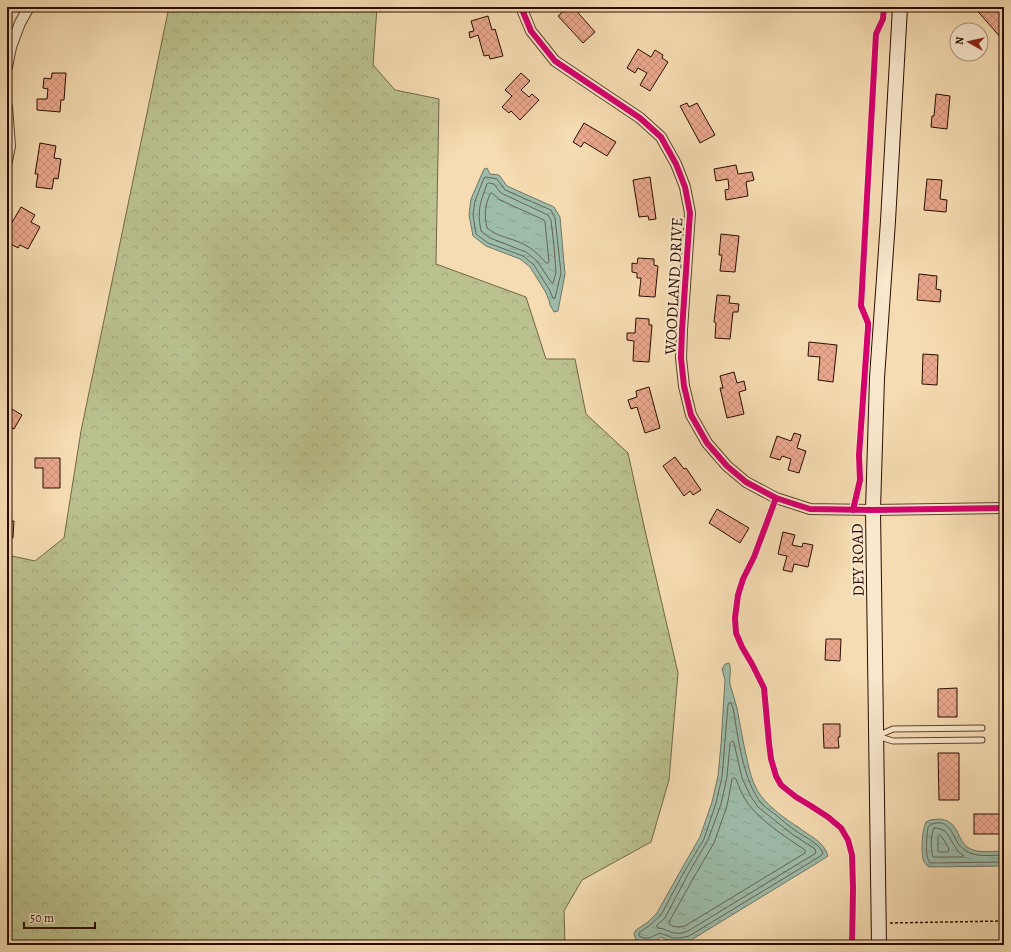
<svg xmlns="http://www.w3.org/2000/svg" width="1011" height="952" font-family="Alegreya,serif">
	<style>
		.forest { fill: url(#forest-crowns); stroke: #726647 }
		.water { fill: url(#water-ripples); stroke: #6f7666 }
		.lines { fill: none; stroke-linecap: round; stroke-linejoin: round }
		.shore { stroke: #646455; stroke-width: 1 }
		.building { fill: url(#building-cross-hatch); stroke: #2a0c00 }
		.lane-casing { stroke: #5d402c; stroke-width: 7 }
		.street-casing { stroke: #5d402c; stroke-width: 12 }
		.secondary-casing { stroke: #2a0c00; stroke-width: 16 }
		.path { stroke: #2a0c00; stroke-width: 1.5; stroke-dasharray: 3 2; stroke-linecap: butt }
		.lane { stroke: #f9e8cd; stroke-width: 5 }
		.street { stroke: #f9e8cd; stroke-width: 10 }
		.secondary { stroke: #f9e8cd; stroke-width: 14 }
		.cycleway-casing { stroke: #f9e8cd; stroke-width: 8 }
		.cycleway { stroke: #d6006c; stroke-width: 6 }
		.labels { text-anchor: middle; stroke-width: 4; stroke-linejoin: round; paint-order: stroke }
		.street-label { font-size: 16px; fill: #2a0c00; stroke: #f9e8cd }
	</style>
	<defs>
		<pattern id="forest-crowns" width="20" height="18" patternUnits="userSpaceOnUse"><rect width="20" height="18" fill="#bac18e"/><path d="M2 6a3 3 0 1 1 6 0M12 15a3 3 0 1 1 6 0" fill="none" stroke="#a0a579"/></pattern>
		<pattern id="water-ripples" width="26" height="14" patternUnits="userSpaceOnUse"><rect width="26" height="14" fill="#9dbcaa"/><path d="M2 4q2-2 4 0t4 0M15 11q2-2 4 0t4 0" fill="none" stroke="#87a090"/></pattern>
		<pattern id="building-cross-hatch" width="8" height="8" patternUnits="userSpaceOnUse"><rect width="8" height="8" fill="#eaa88d"/><path d="M0 0l8 8M0 8l8-8" fill="none" stroke="#c98f78"/></pattern>
	</defs>
	<rect width="100%" height="100%" fill="#f6dcb2"/>
	<filter id="stains"><feTurbulence type="fractalNoise" baseFrequency=".005" numOctaves="4"/><feColorMatrix values="0 0 0 0 .2 0 0 0 0 .09 0 0 0 0 .02 0 0 0 .5 -.17"/></filter>
	<radialGradient id="worn" r=".72"><stop offset=".6" stop-color="#630" stop-opacity="0"/><stop offset="1" stop-color="#630" stop-opacity=".3"/></radialGradient>
	<polygon class="forest" points="169,7 377,7 373,65 395,90 439,99 436,264 526,297 546,359 575,359 586,414 628,453 644,526 678,673 669,780 651,842 582,880 564,911 565,945 7,945 7,555 35,561 64,538 81,431"/>
	<g class="water">
		<polygon points="487,168 490,174 499,175 507,186 554,207 560,217 565,274 558,311 554,312 550,305 549,300 545,291 530,267 520,259 486,246 473,236 469,215 471,199 484,169"/>
		<path d="M729 663C732 670 729 676 730 684 732 692 735 700 737 708 740 725 743 742 747 759 749 769 752 781 757 790 765 804 785 819 798 827 809 836 824 841 828 856L822 860 691 940C680 943 671 943 661 937L655 942H642L636 940 634 934 636 930 648 922 657 913 681 870 700 837 712 802 718 776 721 744 725 680 722 669 725 664Z"/>
		<path d="M940 819C943 820 947 820 949 822 960 828 958 845 973 850 982 853 994 851 1004 851V866L929 867C926 865 924 863 923 859 921 851 922 830 926 822L930 820Z"/>
	</g>
	<g class="lines">
		<g class="shore">
			<polygon points="486,177 497,179 505,190 551,210 555,218 561,273 555,298 553,298 549,289 534,265 523,256 488,243 476,234 473,215 475,201 484,178"/>
			<path d="M489 183 494 184 500 192 503 194 548 215 551 220 554 246 556 273 553 283 551 282 537 261 526 252 490 238 481 231C477 210 480 203 487 184Z"/>
			<path d="M492 193 500 200 544 220 545 222 549 262 548 263H546C541 257 534 250 527 246 514 238 499 238 487 228 484 215 485 206 490 194Z"/>
			<path d="M731 703 733 708C738 736 743 782 762 804 766 808 772 812 776 815 783 821 789 826 796 831 804 837 820 843 823 854L819 857 689 936 680 938H673L660 933C652 936 648 941 639 936V933L650 925 661 915 684 872 704 839 716 803 722 777 728 705 729 703Z"/>
			<path d="M733 741 734 743 742 778 750 795 758 807 792 834 815 849 816 853 688 931C683 933 679 934 674 933 668 932 665 928 658 928L657 927V925L665 918 688 874 708 840 721 804 727 777 730 743 731 742Z"/>
			<path d="M734 778 736 779C739 786 741 793 745 799 757 819 786 837 805 850V853L685 926C679 927 675 928 669 924V922L694 877 714 843 727 806 732 779Z"/>
			<path d="M934 828C948 827 949 839 956 848 957 851 960 853 963 855V857H933C931 849 930 836 934 828Z"/>
			<polygon points="940,835 944,840 949,849 948,852 940,852 938,851 938,837"/>
			<path d="M1004 855C994 855 979 857 970 853 966 851 962 848 959 845 953 836 950 821 936 823 932 824 931 824 928 827 927 836 924 855 930 863L1004 862"/>
		</g>
	</g>
	<g class="building">
		<polygon points="568,7 573,7 595,32 583,43 558,16"/>
		<polygon points="974,7 1004,7 1004,38 1002,39"/>
		<polygon points="488,16 492,30 495,29 503,56 490,59 489,55 484,56 478,35 470,38 469,32 474,31 471,21"/>
		<polygon points="638,49 651,57 655,50 663,55 662,58 668,62 650,91 640,85 647,73 638,68 635,73 627,68"/>
		<polygon points="52,73 66,73 64,100 61,100 60,112 37,110 37,99 47,99 48,89 43,88 44,78 51,79"/>
		<polygon points="521,73 530,81 521,90 529,97 532,94 539,100 520,120 511,111 509,113 502,107 512,96 505,90"/>
		<polygon points="936,94 950,96 947,129 931,127 932,116 934,116"/>
		<polygon points="687,103 689,107 697,103 715,135 700,143 680,106"/>
		<polygon points="584,123 616,142 607,156 584,142 581,147 573,142"/>
		<polygon points="40,143 56,146 54,158 61,159 58,179 54,178 52,189 36,187 38,174 35,174"/>
		<polygon points="736,165 738,174 752,172 754,180 746,182 748,196 726,200 725,190 729,189 728,179 716,181 714,169"/>
		<polygon points="650,177 656,219 649,220 648,216 639,217 633,180"/>
		<polygon points="927,179 942,180 940,199 947,200 946,212 924,210"/>
		<polygon points="21,207 35,215 31,222 40,227 28,249 20,245 18,248 7,242 7,231"/>
		<polygon points="721,234 739,236 735,272 720,271 722,255 719,255"/>
		<polygon points="638,258 654,259 654,265 658,266 655,297 639,296 641,278 637,278 637,273 632,272 632,263 637,264"/>
		<polygon points="919,274 937,276 936,289 941,290 940,302 917,300"/>
		<polygon points="717,295 730,296 729,303 739,304 738,312 733,312 730,339 715,338 716,323 714,322"/>
		<polygon points="636,318 649,319 649,325 652,325 649,362 633,361 634,341 627,340 627,333 635,333"/>
		<polygon points="809,342 837,345 833,382 818,380 820,357 808,356"/>
		<polygon points="923,354 938,355 937,385 922,384"/>
		<polygon points="734,372 737,383 744,381 746,390 739,392 744,414 727,418 720,388 723,388 720,376"/>
		<polygon points="649,387 660,428 645,433 637,407 631,409 628,400 637,397 636,391"/>
		<polygon points="7,406 22,415 14,429 7,425"/>
		<polygon points="794,433 801,435 797,448 806,451 799,473 788,470 791,459 782,456 780,460 770,457 777,436 791,441"/>
		<polygon points="675,457 684,469 686,468 701,490 693,495 690,491 684,496 663,466"/>
		<polygon points="35,458 60,458 60,488 43,488 43,468 35,468"/>
		<polygon points="717,509 749,528 740,543 709,523"/>
		<polygon points="7,519 8,519 8,522 14,521 13,538 7,538"/>
		<polygon points="783,532 795,535 792,545 802,547 803,543 813,545 808,567 794,564 792,572 783,570 787,556 778,554"/>
		<polygon points="826,639 841,639 840,661 825,660"/>
		<polygon points="957,688 957,717 938,717 938,689"/>
		<rect x="1001" y="722" width="3" height="23"/>
		<polygon points="823,724 840,724 840,737 838,737 839,748 824,748"/>
		<polygon points="938,753 959,753 959,800 939,800"/>
		<rect x="974" y="814" width="30" height="20"/>
	</g>
	<g class="lines">
		<g class="lane-casing">
			<polyline id="lane" points="982,728 893,729 877,736 893,741 982,740"/>
		</g>
		<g class="street-casing">
			<g id="street">
				<polyline points="521,7 531,31 555,61 640,118 661,137 676,164 685,187 690,213 682,330 681,358 684,386 691,415 707,443 727,466 746,482 776,498 810,509 873,510 1004,508"/>
				<polyline points="7,67 11,47 20,23 29,7"/>
				<polyline points="7,107 10,146 7,161"/>
			</g>
		</g>
		<g class="secondary-casing">
			<polyline id="secondary" points="879,945 873,510 877,378 888,221 900,7"/>
		</g>
		<polyline class="path" points="890,923 1004,921"/>
		<use href="#lane" class="lane"/>
		<use href="#street" class="street"/>
		<use href="#secondary" class="secondary"/>
		<g class="cycleway-casing">
			<g id="cycleway">
				<polyline points="521,7 531,31 555,61 640,118 661,137 676,164 685,187 690,213 682,330 681,358 684,386 691,415 707,443 727,466 746,482 776,498 810,509 873,510 1004,508"/>
				<polyline points="776,498 754,557 743,579 738,595 735,618 736,633 742,647 752,664 764,688 769,743 771,759 776,776 781,785 796,797 811,806 828,817 841,828 848,840 852,855 853,888 852,945"/>
				<polyline points="853,510 860,480 859,455 868,328 868,323 861,306 876,34 883,19 884,7"/>
			</g>
		</g>
		<use href="#cycleway" class="cycleway"/>
	</g>
	<g class="labels">
		<g class="street-label">
			<text transform="translate(673 286) rotate(-87)" y="6">WOODLAND DRIVE</text>
			<text transform="translate(857 560) rotate(-91)" y="6">DEY ROAD</text>
		</g>
	</g>
	<rect width="1011" height="952" fill="none" stroke="#f6dcb2" stroke-width="24"/>
	<rect x="8" y="8" width="995" height="936" fill="none" stroke="#2a0c00" stroke-width="2"/>
	<rect x="12" y="12" width="987" height="928" fill="none" stroke="#2a0c00"/>
	<g transform="translate(969 42) rotate(278)"><circle r="19" fill="#f9e8cd" stroke="#a6907b"/>
	<path d="M0-3L7 15L0 10L-7 15Z" fill="#8f2418"/>
	<text y="-6" font-size="11" font-weight="bold" text-anchor="middle" fill="#2a0c00">N</text>
	</g>
	<path d="M24 922v6h71v-6" fill="none" stroke="#2a0c00" stroke-width="2"/>
	<text x="30" y="922" font-size="12" fill="#2a0c00" stroke="#f9e8cd" stroke-width="3" paint-order="stroke">50 m</text>
	<rect width="100%" height="100%" filter="url(#stains)"/>
	<rect width="100%" height="100%" fill="url(#worn)"/>
</svg>
